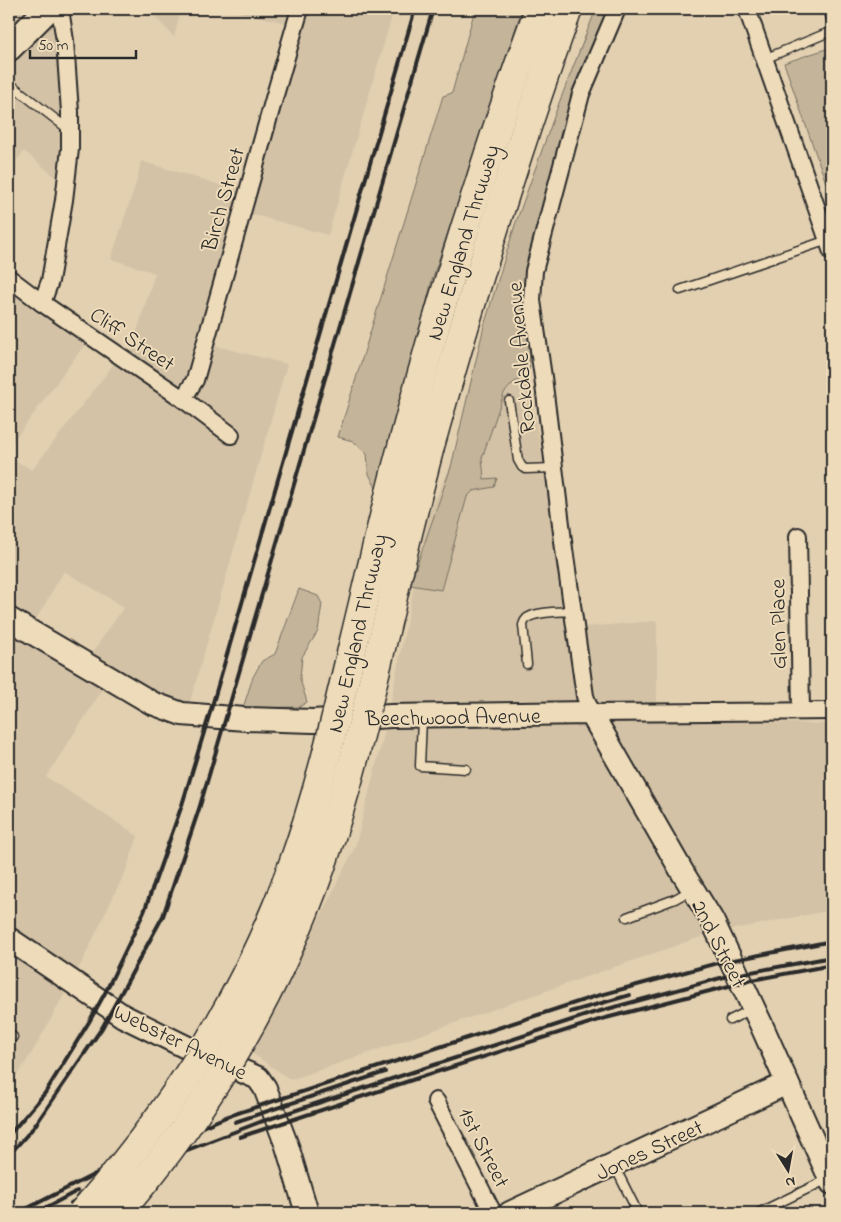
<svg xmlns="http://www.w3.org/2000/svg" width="841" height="1222" font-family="'Indie Flower',sans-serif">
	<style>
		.built { fill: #d3c2a6; fill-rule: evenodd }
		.green { fill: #c4b59a; stroke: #787062 }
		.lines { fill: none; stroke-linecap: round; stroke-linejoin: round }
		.lane-casing { stroke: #2b2b2b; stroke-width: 11 }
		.street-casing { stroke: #2b2b2b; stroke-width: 20 }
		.secondary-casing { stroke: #2b2b2b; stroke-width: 26 }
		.primary-casing { stroke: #2b2b2b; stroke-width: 29 }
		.highway-casing { stroke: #2b2b2b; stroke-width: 31 }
		.lane { stroke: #eedbb9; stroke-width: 8 }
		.street { stroke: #eedbb9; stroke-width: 16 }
		.secondary { stroke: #eedbb9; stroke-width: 22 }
		.primary { stroke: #eedbb9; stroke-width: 25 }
		.highway { stroke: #eedbb9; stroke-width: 28 }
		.rail { stroke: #2b2b2b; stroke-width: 4 }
		.highway-bridge-casing { stroke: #2b2b2b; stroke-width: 31; stroke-linecap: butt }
		.highway-bridge { stroke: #eedbb9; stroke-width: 28 }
		.labels { text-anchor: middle; stroke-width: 4; stroke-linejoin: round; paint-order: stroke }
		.street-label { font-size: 22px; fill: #2b2b2b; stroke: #eedbb9 }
	</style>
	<rect width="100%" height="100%" fill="#e2d0b1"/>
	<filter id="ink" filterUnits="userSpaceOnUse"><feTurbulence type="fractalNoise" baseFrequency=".02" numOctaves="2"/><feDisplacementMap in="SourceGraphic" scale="10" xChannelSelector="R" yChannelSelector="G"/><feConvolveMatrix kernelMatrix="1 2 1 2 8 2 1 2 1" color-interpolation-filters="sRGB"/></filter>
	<g filter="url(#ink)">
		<g class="built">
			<polygon points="9,9 56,9 66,122 59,180 24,151 9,169"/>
			<polygon points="148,9 181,9 174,37"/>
			<path d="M226 9H394L328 235 243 212 204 343 287 364 186 716 108 681 46 777 138 836 126 870 82 962 33 1051 9 1087V457L32 470 117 360 126 367 155 273 111 259 137 180 141 161 240 191 286 23ZM64 571 124 607 83 666 28 633Z"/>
			<polygon points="19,290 88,340 9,447 9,305"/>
			<polygon points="526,366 572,628 657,621 657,720 832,724 832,910 709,934 291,1080 252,1053 355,847 385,730 428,516 495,367"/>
		</g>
		<g class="green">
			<polygon points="475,9 522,9 432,280 390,449 378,492 369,474 367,454 353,441 338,437 443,96 452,93"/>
			<polygon points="596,9 614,9 568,130 535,236 529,370 524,377 513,383 504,393 482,458 484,479 497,478 494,487 473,491 467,497 441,590 410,585 451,467 484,326 515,225 559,103"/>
			<polygon points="832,47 832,200 784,63"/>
			<polygon points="299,589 318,596 322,604 318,631 302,657 300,679 307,702 299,707 243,708 253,677 262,661 275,654"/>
		</g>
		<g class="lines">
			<g class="lane-casing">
				<g id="lane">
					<polyline points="828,9 832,22"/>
					<polyline points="764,59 832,31"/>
					<polyline points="9,83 68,129"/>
					<polyline points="680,290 828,240"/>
					<polyline points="509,401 518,460 522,467 526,469 554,468"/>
					<path d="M527 664 523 625C524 622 524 621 527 618 537 611 561 612 573 611"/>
					<polyline points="422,719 420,766 466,769"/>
					<polyline points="627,917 675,899 691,890"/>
					<polyline points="730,1020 752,1009"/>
					<polyline points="9,1034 13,1037"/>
					<polyline points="615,1167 638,1213"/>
					<polyline points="758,1213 828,1179"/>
				</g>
			</g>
			<g class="street-casing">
				<g id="street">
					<polyline points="617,9 581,94 534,271 532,300 536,329 543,377 564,549 585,696 591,713 832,711"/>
					<polyline points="747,9 832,252"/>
					<polyline points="9,278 42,303 183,399 231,435"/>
					<polyline points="42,303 50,281 64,200 70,149 70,112 65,41 60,9"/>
					<polyline points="183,399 195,380 275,95 300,9"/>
					<polyline points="798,536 801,711"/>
					<polyline points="436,1101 493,1213"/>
				</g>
			</g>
			<g class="secondary-casing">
				<g id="secondary">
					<polyline points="9,619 152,703 182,714 245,719 313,721 391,716 591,713 684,875 712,920 760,1022 832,1183"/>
					<polyline points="9,939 123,1016 188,1048 258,1078 265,1088 287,1146 307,1213"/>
					<polyline points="510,1213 787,1083"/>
				</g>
			</g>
			<g class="primary-casing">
				<polyline id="primary" points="9,48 48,9"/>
			</g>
			<g class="highway-casing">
				<g id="highway">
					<path d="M403 443C426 356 451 270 479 185 497 126 518 67 539 9"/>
					<path d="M430 446C471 299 516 152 568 9"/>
				</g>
			</g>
			<use href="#lane" class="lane"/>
			<use href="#street" class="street"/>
			<use href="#secondary" class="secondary"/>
			<use href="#primary" class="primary"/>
			<use href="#highway" class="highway"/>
			<g class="rail">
				<polyline points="570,1012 630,995"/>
				<polyline points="235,1122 385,1072"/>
				<polyline points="9,1135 45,1093 89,1022 105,993 144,912 182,805 212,706 415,9"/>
				<polyline points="240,1137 427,1075 602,1019 752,980 832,965"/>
				<polyline points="9,1155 34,1127 102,1028 163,916 199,809 219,741 433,9"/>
				<polyline points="71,1203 120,1176 260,1122 593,1013 724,977 832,957"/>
				<polyline points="18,1213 115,1164 226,1117 283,1098 593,997 718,963 832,941"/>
				<polyline points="36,1213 77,1191"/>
				<polyline points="67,1213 99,1196"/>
			</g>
			<g class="highway-bridge-casing">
				<g id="highway-bridge">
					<path d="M82 1213C173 1111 246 995 292 867 319 793 336 717 354 641 370 575 385 509 403 443"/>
					<path d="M118 1213C211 1107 284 981 328 846 354 769 371 689 390 610 402 555 416 500 430 446"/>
				</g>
			</g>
			<use href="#highway-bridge" class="highway-bridge"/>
		</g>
	</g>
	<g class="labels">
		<g class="street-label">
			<text transform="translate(222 199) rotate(-74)" y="8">Birch Street</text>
			<text transform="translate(462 242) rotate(-73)" y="8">New England Thruway</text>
			<text transform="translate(133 338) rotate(34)" y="8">Cliff Street</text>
			<text transform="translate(520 358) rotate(-95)" y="8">Rockdale Avenue</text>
			<text transform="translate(777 624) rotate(-91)" y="8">Glen Place</text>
			<text transform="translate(356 633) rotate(-77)" y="8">New England Thruway</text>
			<text transform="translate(453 716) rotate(-1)" y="8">Beechwood Avenue</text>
			<text transform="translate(720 943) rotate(63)" y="8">2nd Street</text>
			<text transform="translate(181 1041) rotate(26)" y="8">Webster Avenue</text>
			<text transform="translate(485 1147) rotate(63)" y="8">1st Street</text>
			<text transform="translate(649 1149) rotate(-25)" y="8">Jones Street</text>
		</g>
	</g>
	<rect width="841" height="1222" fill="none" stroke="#eedbb9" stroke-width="30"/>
	<rect x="15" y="15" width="811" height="1192" fill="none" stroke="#2b2b2b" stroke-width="2" filter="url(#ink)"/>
	<g transform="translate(788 1170) rotate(169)" stroke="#eedbb9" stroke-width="4" paint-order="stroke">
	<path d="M0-4L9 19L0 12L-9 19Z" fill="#2b2b2b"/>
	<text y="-8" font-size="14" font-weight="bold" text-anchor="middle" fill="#2b2b2b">N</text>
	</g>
	<path d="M30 50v8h106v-8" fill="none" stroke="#2b2b2b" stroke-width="2.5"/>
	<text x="38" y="50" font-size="15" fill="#2b2b2b" stroke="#eedbb9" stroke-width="4" paint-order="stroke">50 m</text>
</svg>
